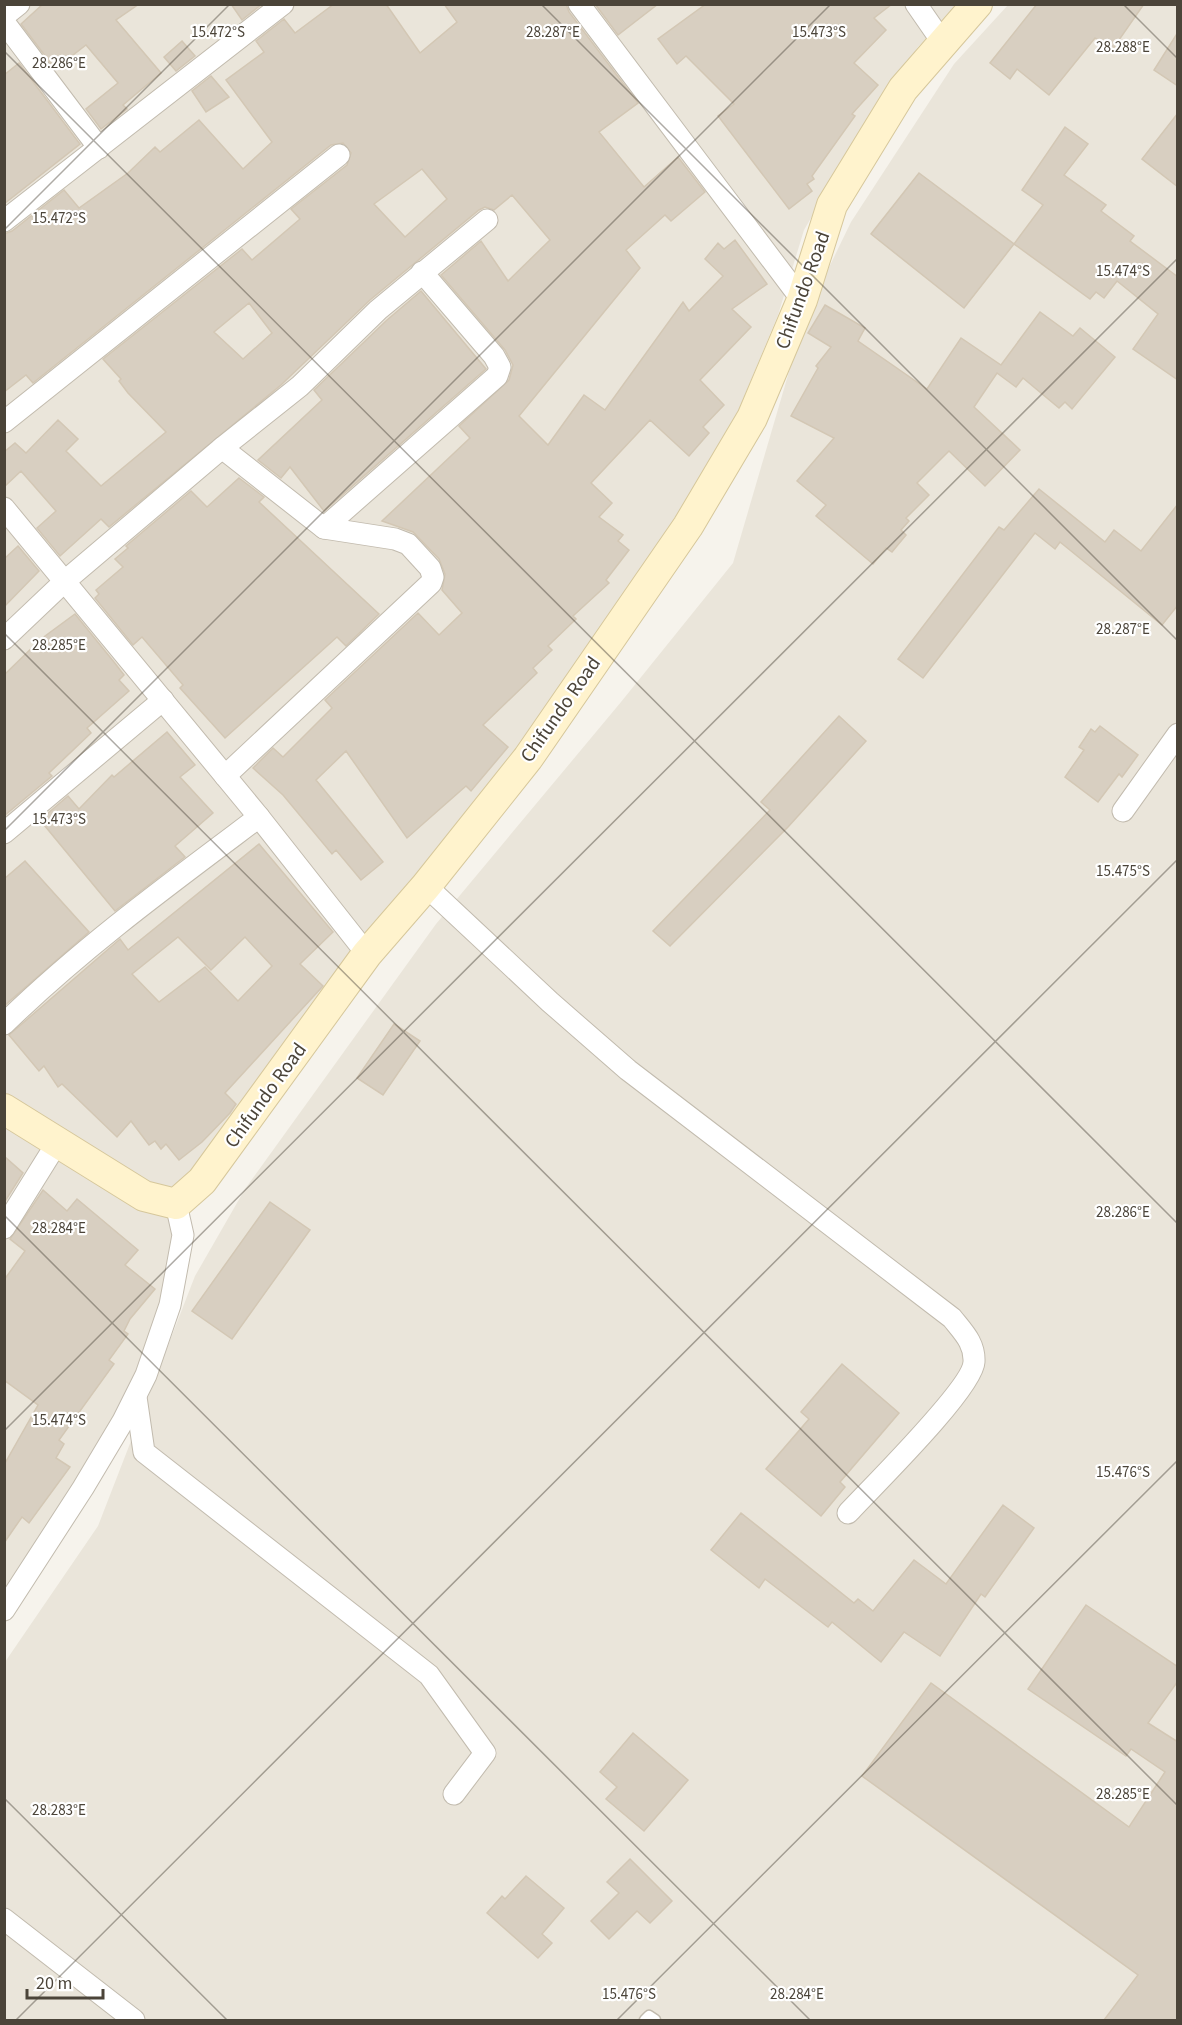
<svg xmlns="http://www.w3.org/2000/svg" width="1182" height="2025" font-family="'Source Sans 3',sans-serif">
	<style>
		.residential { fill: #eae5da }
		.building { fill: #d8cfc1; stroke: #d3c7b4; stroke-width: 1.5; fill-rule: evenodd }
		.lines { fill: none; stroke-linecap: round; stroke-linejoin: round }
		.lane-casing { stroke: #c2bbae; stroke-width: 13 }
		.street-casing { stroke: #c2bbae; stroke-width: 23 }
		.secondary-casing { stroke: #d6c79b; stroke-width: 32 }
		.lane { stroke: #fff; stroke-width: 10 }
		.street { stroke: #fff; stroke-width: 21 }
		.secondary { stroke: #fff3cd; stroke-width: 30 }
		.ticks { fill: none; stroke: #4b4439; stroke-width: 1.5; stroke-opacity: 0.45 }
		.labels { text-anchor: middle; stroke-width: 4.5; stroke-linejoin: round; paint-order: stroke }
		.street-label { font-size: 20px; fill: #4b4439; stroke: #fff }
		.ticks-label { font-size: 15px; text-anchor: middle; fill: #4b4439; stroke: #fff; stroke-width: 4.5; stroke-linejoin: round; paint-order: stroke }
	</style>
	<rect width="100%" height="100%" fill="#f6f3ec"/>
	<g class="residential">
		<polygon points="5,5 958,5 918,47 865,125 804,230 778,315 724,445 677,527 191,1207 139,1367 99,1449 5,1596"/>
		<polygon points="1008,5 1177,5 1177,2020 5,2020 5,1662 98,1526 195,1276 245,1189 436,924 621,702 733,563 805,317 851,222 954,64"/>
	</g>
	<g class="building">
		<polygon points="43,4 139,4 116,20 161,73 123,105 127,109 101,129 86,109 118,83 86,45 55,69 21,24"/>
		<polygon points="231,4 262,4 242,20"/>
		<path d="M334 4H386L420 53 457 22 444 4H566L569 12 638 103 599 132 644 187 678 157 705 192 671 221 665 215 626 250 640 268 519 416 548 445 584 395 605 410 683 302 689 311 723 276 705 259 718 243 724 249 735 240 767 284 732 309 751 327 700 380 724 405 703 427 709 433 689 456 650 420 591 483 612 503 599 517 623 535 618 541 629 550 606 580 609 583 573 616 576 619 548 646 552 650 533 668 537 673 483 725 508 747 471 791 466 786 407 838 346 751 316 780 383 862 361 880 336 850 332 854 283 795 253 768 273 748 283 757 332 708 325 700 418 613 439 635 462 613 442 590 445 574 439 559 413 532 382 521 470 438 459 426 509 380 513 365 505 350 441 275 481 241 508 281 550 240 512 195 494 210 485 207 479 210 370 300 281 385 109 527 101 519 60 556 37 528 56 511 21 471 4 487V452L15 443 26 453 58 420 78 439 66 451 101 486 166 432 128 393 119 381 121 379 103 359 242 249 252 260 300 219 291 209 347 165 351 153 343 143 331 145 33 383 26 375 4 392V234L12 231 64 190 79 208 128 173 155 147 160 152 199 120 243 169 272 142 226 80 264 52 256 41 284 19 295 33ZM422 169 447 199 405 237 374 204ZM249 303 272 333 243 359 214 332Z"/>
		<polygon points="595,4 658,4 618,35"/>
		<polygon points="706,4 892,4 874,18 886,30 854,63 878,85 852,114 855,116 812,176 814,179 807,184 812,191 789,209 718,116 734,104 686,56 677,64 658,39"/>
		<polygon points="1037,4 1144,4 1112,50 1095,38 1049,95 1017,69 1010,79 990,63"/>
		<polygon points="1178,32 1178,86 1154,70"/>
		<polygon points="182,41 195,56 176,71 164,57"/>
		<polygon points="19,63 80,144 4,204 4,75"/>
		<polygon points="211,76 229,97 206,112 192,91"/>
		<polygon points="1178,113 1178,187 1142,159"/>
		<polygon points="1065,127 1088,144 1064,175 1106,205 1101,211 1134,236 1130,241 1178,277 1178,380 1133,349 1158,314 1117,281 1104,298 1096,292 1090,299 1014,244 1043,205 1022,190"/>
		<polygon points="919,173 1014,244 964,308 871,234"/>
		<polygon points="421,291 486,369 324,511 290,467 281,478 258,460 322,400 314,390 387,320"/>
		<polygon points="825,305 865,328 858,341 927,389 961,338 1001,365 1040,312 1073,336 1080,328 1115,357 1072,409 1065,402 1059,408 1023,378 1016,387 997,373 974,407 1020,450 985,486 949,451 917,483 929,495 906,518 909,521 901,530 906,535 892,552 886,548 873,564 816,516 826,505 797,481 834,438 791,416 818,368 816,366 831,347 808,333"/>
		<polygon points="239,478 264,497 259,502 379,614 346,646 337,637 225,738 180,688 183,685 142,637 133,645 95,598 99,594 96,590 123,567 115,559 128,548 126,546 191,491 207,507"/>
		<polygon points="1039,489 1105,542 1114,530 1141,551 1178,504 1178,605 1162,625 1060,542 1055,549 1035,533 923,678 898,659 999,527 1004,530"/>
		<polygon points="18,546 39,571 4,607 4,559"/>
		<polygon points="75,614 114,662 124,675 119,680 129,691 87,728 91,733 49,773 52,776 4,816 4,675 41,639"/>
		<polygon points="839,716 866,741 788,827 670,946 653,931 770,810 761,802"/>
		<polygon points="1100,726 1138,755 1122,777 1119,774 1098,802 1065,777 1084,750 1079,747 1091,729 1095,732"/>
		<polygon points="167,732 195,765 180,777 213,813 175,846 185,857 115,911 40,820 68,796 79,809 112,775 114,777"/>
		<path d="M259 844 333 932 300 964 323 986 225 1093 236 1104 230 1113 202 1142 179 1160 166 1144 161 1149 155 1141 149 1145 131 1121 117 1137 62 1084 58 1087 44 1066 39 1071 9 1035 120 939 128 950ZM178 937 211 970 245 937 272 966 238 1001 205 967 159 1002 132 974Z"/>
		<polygon points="25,861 89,932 4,1006 4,879"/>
		<polygon points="394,1024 420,1041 383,1095 357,1078"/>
		<polygon points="4,1156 23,1173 4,1203"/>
		<polygon points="43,1190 67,1211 77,1199 138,1250 125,1265 155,1289 130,1319 124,1331 128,1334 109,1360 114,1364 59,1440 64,1444 56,1458 70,1467 29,1523 22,1517 4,1543 4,1465 38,1405 4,1380 4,1280 25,1251 10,1239"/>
		<polygon points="270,1202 310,1230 232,1339 192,1311"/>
		<polygon points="842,1364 899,1413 840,1482 845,1487 821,1516 766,1469 809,1419 801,1412"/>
		<polygon points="1003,1505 1034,1528 985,1597 981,1594 940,1656 904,1632 881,1662 832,1622 828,1627 765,1579 759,1588 711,1550 741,1513 854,1603 858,1599 873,1611 914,1560 946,1584"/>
		<polygon points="1086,1605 1178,1667 1178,1681 1148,1723 1178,1742 1178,2020 1104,2020 1138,1975 862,1776 931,1683 1129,1827 1165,1772 1131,1749 1126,1756 1028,1689"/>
		<polygon points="633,1733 688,1780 644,1831 606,1799 617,1787 600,1772"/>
		<polygon points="630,1859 672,1901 650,1923 637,1911 609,1939 591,1921 619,1893 607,1882"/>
		<polygon points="526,1876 564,1908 542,1934 552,1943 538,1958 487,1913 502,1896 505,1899"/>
	</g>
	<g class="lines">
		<g class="lane-casing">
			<polyline id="lane" points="645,2020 649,2016 655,2020"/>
		</g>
		<g class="street-casing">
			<g id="street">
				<polyline points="579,4 802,300"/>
				<polyline points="916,4 943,43"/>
				<polyline points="4,16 19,4"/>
				<polyline points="4,22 99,148"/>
				<polyline points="4,221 283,4"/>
				<polyline points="4,422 339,155"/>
				<polyline points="222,448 324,528 395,539 408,544 430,568 433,577 431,583 225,776"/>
				<polyline points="4,508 259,817 367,954"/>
				<polyline points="324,528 497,376 500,367 494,356 422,272"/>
				<polyline points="4,639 65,581 222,448 300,386 378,310 487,220"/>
				<polyline points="1123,811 1178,734"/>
				<polyline points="4,833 163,700"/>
				<path d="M426 886 550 1002 628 1070 952 1318C963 1332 975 1343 974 1362 973 1388 871 1488 848 1513"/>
				<path d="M4 1024C83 947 171 883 259 817"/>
				<polyline points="4,1228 57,1143"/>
				<polyline points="136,1397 144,1452 429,1675 485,1753 454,1794"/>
				<polyline points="4,1610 83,1488 123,1421 146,1375 170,1305 183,1235 176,1204"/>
				<polyline points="4,1919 134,2020"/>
			</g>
		</g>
		<g class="secondary-casing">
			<polyline id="secondary" points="4,1109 144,1196 176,1204 202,1181 367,954 426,886 528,758 688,526 752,418 802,300 832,205 903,89 977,4"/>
		</g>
		<use href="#lane" class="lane"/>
		<use href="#street" class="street"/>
		<use href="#secondary" class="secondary"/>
	</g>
	<path class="ticks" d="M541 4 1178 641M1123 4 1178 59M4 51 1178 1224M4 230 230 4M4 633 1178 1806M4 831 831 4M4 1215 810 2020M4 1431 1178 258M4 1798 227 2020M16 2020 1178 859M617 2020 1178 1460"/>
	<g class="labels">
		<g class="street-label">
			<text transform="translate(802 290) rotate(-70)" y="7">Chifundo Road</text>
			<text transform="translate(560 709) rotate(-55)" y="7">Chifundo Road</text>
			<text transform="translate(265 1095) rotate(-54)" y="7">Chifundo Road</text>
		</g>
	</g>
	<g class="ticks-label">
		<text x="218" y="37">15.472°S</text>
		<text x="553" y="37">28.287°E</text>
		<text x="819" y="37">15.473°S</text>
		<text x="1123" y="52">28.288°E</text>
		<text x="59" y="68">28.286°E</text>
		<text x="59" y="223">15.472°S</text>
		<text x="1123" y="276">15.474°S</text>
		<text x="1123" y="634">28.287°E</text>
		<text x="59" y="650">28.285°E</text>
		<text x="59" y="824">15.473°S</text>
		<text x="1123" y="876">15.475°S</text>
		<text x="1123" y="1217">28.286°E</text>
		<text x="59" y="1233">28.284°E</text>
		<text x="59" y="1425">15.474°S</text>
		<text x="1123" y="1477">15.476°S</text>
		<text x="1123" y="1799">28.285°E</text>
		<text x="59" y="1815">28.283°E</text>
		<text x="629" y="1999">15.476°S</text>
		<text x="797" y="1999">28.284°E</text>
	</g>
	<rect width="1182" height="2025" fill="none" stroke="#4b4439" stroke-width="12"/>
	<path d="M27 1989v9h76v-9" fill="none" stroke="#4b4439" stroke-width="3"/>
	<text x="36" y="1989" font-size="18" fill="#4b4439" stroke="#ffffff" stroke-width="4.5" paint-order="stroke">20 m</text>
</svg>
